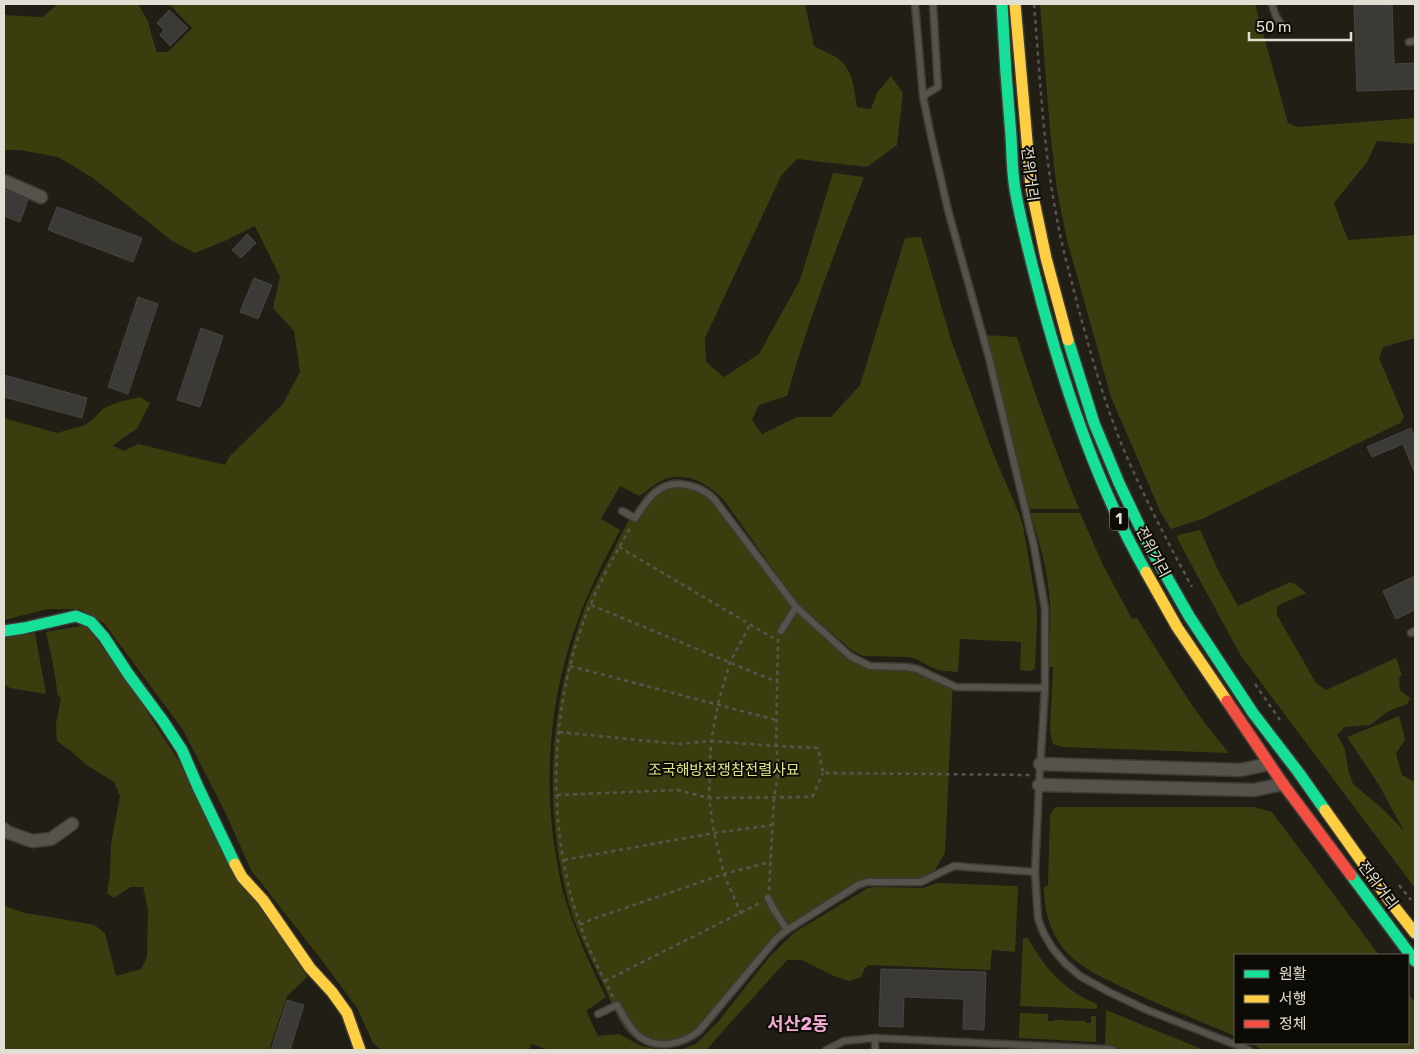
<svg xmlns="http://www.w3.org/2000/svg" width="1419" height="1054" font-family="Rubik,'Noto Sans KR',sans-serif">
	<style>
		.green { fill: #3b3d0f }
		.building { fill: #3c3a37; stroke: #484645 }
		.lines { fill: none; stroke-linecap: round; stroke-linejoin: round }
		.lane-casing { stroke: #3d3b34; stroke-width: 9 }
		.street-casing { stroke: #3d3b34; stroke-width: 15 }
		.fast-casing { stroke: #3d3b34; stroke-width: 14 }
		.slow-casing { stroke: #3d3b34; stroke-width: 14 }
		.jam-casing { stroke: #3d3b34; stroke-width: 14 }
		.path { stroke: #57554e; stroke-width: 2.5; stroke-dasharray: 4 4; stroke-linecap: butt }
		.lane { stroke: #55534c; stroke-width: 6 }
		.street { stroke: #55534c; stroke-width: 12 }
		.fast { stroke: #16e098; stroke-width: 11 }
		.slow { stroke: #ffcf43; stroke-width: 11 }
		.jam { stroke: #f24e42; stroke-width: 11 }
		.labels { text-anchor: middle; stroke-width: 4; stroke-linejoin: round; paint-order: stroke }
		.shield { fill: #0d0b05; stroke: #a19f95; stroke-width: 1 }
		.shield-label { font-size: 14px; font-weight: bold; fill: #e1ded3 }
		.street-label { font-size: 15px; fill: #e1ded3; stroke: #0d0b05 }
		.park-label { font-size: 15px; fill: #dee782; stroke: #0d0b05 }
		.quarter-label { font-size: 18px; font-weight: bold; fill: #f2aad4; stroke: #0d0b05 }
	</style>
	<rect width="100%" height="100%" fill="#211e15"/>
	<g class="green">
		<path d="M58 4H138L148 21 152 37 157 52H168L192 28 171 6 165 4H805L814 46C821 50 829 53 836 57 853 68 854 88 857 107L871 109 877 93 891 76 903 93 897 145 867 167 797 159 781 176 705 338 706 362 724 377 759 354 800 280 833 173 864 177C836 249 808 321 787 396L759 405 752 420 762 434 797 417H831L860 385 905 238 921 237 952 343 993 453 1018 511 1023 526 1036 602 1037 619 1035 668 1031 671 1020 670 1021 642 960 639 958 672C950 671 941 672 933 668 925 664 918 659 909 657L863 656 853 651 799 605 723 499C706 482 682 469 659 482 652 486 646 492 639 496L620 486 601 519 620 530C604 561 588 591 577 623 551 693 544 770 554 844 557 860 559 877 563 892 574 929 589 963 606 997L586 1011 598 1036 619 1034 641 1046 661 1050H679L696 1044 718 1022 770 956 795 932 868 888 875 887 923 888 937 883 1016 886 1018 888V890L1015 952 992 950 990 970 869 965 865 968 861 977 849 981 834 976 802 960H787L706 1050H549L531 1044 529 1050H381L373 1043 357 1008 327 967 251 870 225 812 183 730 104 623 79 609H48L4 620V418L57 433 85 425 92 420 104 408 119 402 140 397 150 403 137 429 124 437 113 446 124 451 138 444 225 465 229 457 283 404 300 372 294 331 273 308 280 277 255 226 227 240 195 253 172 241 93 178 58 157 20 150H4V15L42 17Z"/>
		<polygon points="1040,4 1255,4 1288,123 1297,127 1415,118 1415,144 1377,141 1367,162 1334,203 1348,240 1415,235 1415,338 1383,347 1379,358 1404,417 1400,423 1202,519 1171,529 1161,513 1111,397 1067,240 1057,190 1050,130"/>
		<path d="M985 335 1017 337C1035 396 1056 452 1079 509H1029Z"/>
		<path d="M674 479 697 483 713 492 798 605 850 654 870 663H908L920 665 953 681 945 853 935 870 923 884 876 883 858 888 789 932 778 942 711 1024C705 1030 699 1037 692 1041 670 1052 642 1048 626 1030 619 1023 609 996 604 986 595 967 585 948 577 928 562 889 554 836 553 794 551 729 564 663 587 602 594 586 603 570 611 555 620 537 638 499 653 488 659 484 666 482 674 479Z"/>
		<path d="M1030 513H1080L1103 565 1132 619 1137 618C1166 664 1193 712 1229 753L1062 747 1053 744 1051 736 1050 729 1053 667H1048C1049 642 1052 617 1049 592 1046 565 1039 539 1030 513Z"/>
		<polygon points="1200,530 1218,570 1238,606 1290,582 1297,585 1306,593 1277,606 1277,615 1316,683 1326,690 1396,658 1402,675 1399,678 1400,690 1410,698 1407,704 1389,711 1370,725 1345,727 1337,735 1345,749 1348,769 1353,784 1383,809 1404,831 1379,785 1347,737 1399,716 1405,739 1396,754 1402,775 1415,782 1415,888 1241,656 1177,538 1178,535"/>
		<polygon points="86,625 127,681 182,766 307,977 287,996 269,1050 4,1050 4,906 25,913 62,919 94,925 105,933 116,976 141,969 147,957 148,910 143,887 131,887 114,898 107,893 110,874 111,844 120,796 114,782 85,764 72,752 57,741 56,724 61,697 58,696 53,664 46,632"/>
		<polygon points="35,633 46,694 10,688 4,684 4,638"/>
		<path d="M1058 807H1254L1272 812 1379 955H1235V1036C1199 1021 1162 1006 1126 989 1104 978 1079 968 1063 948 1049 930 1044 908 1044 887L1048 885 1050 815 1054 808Z"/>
		<path d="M1023 938H1028C1043 967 1066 992 1097 1004V1009L1020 1006Z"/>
		<polygon points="1408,993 1415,1003 1415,1050 1263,1050 1249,1043 1408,1043"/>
		<polygon points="1106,1010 1204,1050 1125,1050 1105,1046"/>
		<polygon points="1020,1013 1048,1014 1048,1021 1054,1021 1054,1020 1085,1021 1085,1023 1091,1023 1091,1016 1096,1016 1096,1042 1019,1038"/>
	</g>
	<g class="building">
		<polygon points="1354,4 1392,4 1394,64 1415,63 1415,89 1357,91"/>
		<polygon points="169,10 188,28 170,46 160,35 164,30 157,23"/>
		<polygon points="4,190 28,200 20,222 4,216"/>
		<polygon points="57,207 142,238 133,262 48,230"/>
		<polygon points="247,234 256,243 241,258 232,250"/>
		<polygon points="254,278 272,285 258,319 240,312"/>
		<polygon points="138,297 158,304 128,394 108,387"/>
		<polygon points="201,328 223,336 200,407 177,400"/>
		<polygon points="4,375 87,398 82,418 4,397"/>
		<polygon points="1411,428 1415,438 1415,473 1403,444 1372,457 1367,447"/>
		<polygon points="1415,576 1415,610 1396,619 1383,591"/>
		<polygon points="881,969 986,972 984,1030 963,1029 964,999 904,997 903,1027 879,1026"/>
		<polygon points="287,1000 304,1005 290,1050 271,1050"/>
	</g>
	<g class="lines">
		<g class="lane-casing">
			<g id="lane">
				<polyline points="915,4 923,96 931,136 948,210 989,358 1034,546 1045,609 1045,688 1039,785 1035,872 1038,919 1044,934 1053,949 1065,963 1080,976 1109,992 1147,1010 1249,1050"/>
				<path d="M1272 4C1275 14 1277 22 1286 28"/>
				<polyline points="1409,42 1415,41"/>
				<polyline points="923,96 938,87 933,4"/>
				<path d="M622 511 635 518C642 509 647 498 657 491 673 478 701 485 714 499L796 607 850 656 870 666 907 667 917 669 956 687 1045 688"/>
				<polyline points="781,631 796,607"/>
				<polyline points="1411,633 1415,631"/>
				<polyline points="768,898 773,908 787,930"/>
				<path d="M598 1014 617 1005C623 1015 630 1030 640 1037 658 1050 683 1044 699 1031L776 939 787 930 858 885 867 882H921L954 866 1035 872"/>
				<polyline points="826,1050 844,1041 875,1038 1106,1049 1113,1050"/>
				<polyline points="875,1050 875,1038"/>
			</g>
		</g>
		<g class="street-casing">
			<g id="street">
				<polyline points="4,181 41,197"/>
				<polyline points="1040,764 1240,770 1269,764"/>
				<polyline points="1039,785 1254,790 1283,784"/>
				<polyline points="4,829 7,832 32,841 51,839 72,824"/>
			</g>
		</g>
		<g class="fast-casing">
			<g id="fast">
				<path d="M1002 4C1004 48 1007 92 1011 136 1012 154 1012 172 1015 189 1022 229 1033 268 1043 307 1068 398 1099 489 1146 572"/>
				<polyline points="1068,340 1094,423 1119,483 1148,544 1189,616 1253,713 1299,773 1325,810"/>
				<polyline points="4,631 24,628 76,616 91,622 104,637 129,675 163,721 182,750 198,787 235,864"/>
				<polyline points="1351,875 1415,961"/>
			</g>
		</g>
		<g class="slow-casing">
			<g id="slow">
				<polyline points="1015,4 1031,187 1046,258 1068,340"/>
				<polyline points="1146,572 1177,627 1227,701"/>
				<polyline points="1325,810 1389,900 1415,933"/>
				<polyline points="235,864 242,877 263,900 310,968 332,992 347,1013 360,1050"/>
			</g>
		</g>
		<g class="jam-casing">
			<polyline id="jam" points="1227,701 1283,784 1351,875"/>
		</g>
		<g class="path">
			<path d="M1034 4C1040 75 1043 148 1057 219 1062 248 1071 278 1078 307 1091 354 1104 402 1123 448 1143 495 1167 541 1192 587"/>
			<polyline points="619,547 773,638"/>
			<polyline points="591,605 777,682"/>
			<polyline points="570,666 776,720"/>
			<polyline points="1255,684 1280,720"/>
			<polyline points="559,732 678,744 711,741 776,746 818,748 823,773 1030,775"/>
			<polyline points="557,795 678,790 709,798 812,797 823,773"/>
			<polyline points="564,860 714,833 773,825"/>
			<polyline points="1399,885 1411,900"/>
			<polyline points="769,890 774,797 779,770 776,746 778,638"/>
			<polyline points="741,914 724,874 714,833 709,798 711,741 718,704 730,662 750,625"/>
			<polyline points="580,925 590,920 724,874 771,862"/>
			<polyline points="605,981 760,903"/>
			<path d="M613 997C601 973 588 949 580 924 548 835 549 722 580 632 592 595 612 560 631 526"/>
		</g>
		<use href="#lane" class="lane"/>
		<use href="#street" class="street"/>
		<use href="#fast" class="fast"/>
		<use href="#slow" class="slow"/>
		<use href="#jam" class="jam"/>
	</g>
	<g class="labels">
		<rect class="shield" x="1110" y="507.5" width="18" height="23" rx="4"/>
		<g class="shield-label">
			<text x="1119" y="524">1</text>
		</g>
		<g class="street-label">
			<text transform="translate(1030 174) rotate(83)" y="5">전위거리</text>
			<text transform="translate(1153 552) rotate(62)" y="5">전위거리</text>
			<text transform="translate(1378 885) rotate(53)" y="5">전위거리</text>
		</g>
		<g class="park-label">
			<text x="724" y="775">조국해방전쟁참전렬사묘</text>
		</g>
		<g class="quarter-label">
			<text x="798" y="1030">서산2동</text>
		</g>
	</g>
	<rect width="1419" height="1054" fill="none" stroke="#e1ded3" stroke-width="10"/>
	<rect x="1234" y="954" width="175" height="90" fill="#0d0b05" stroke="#625f57"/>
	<rect x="1244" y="970" width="25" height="8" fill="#16e098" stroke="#625f57"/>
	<text x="1279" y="979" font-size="15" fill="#e1ded3">원활</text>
	<rect x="1244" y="995" width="25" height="8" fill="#ffcf43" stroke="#625f57"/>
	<text x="1279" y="1004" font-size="15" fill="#e1ded3">서행</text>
	<rect x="1244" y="1020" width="25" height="8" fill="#f24e42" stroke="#625f57"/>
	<text x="1279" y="1029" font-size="15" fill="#e1ded3">정체</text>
	<path d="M1249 32v8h102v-8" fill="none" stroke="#e1ded3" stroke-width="2.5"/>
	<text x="1256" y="32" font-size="15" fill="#e1ded3" stroke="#0d0b05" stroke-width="4" paint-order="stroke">50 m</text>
</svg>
